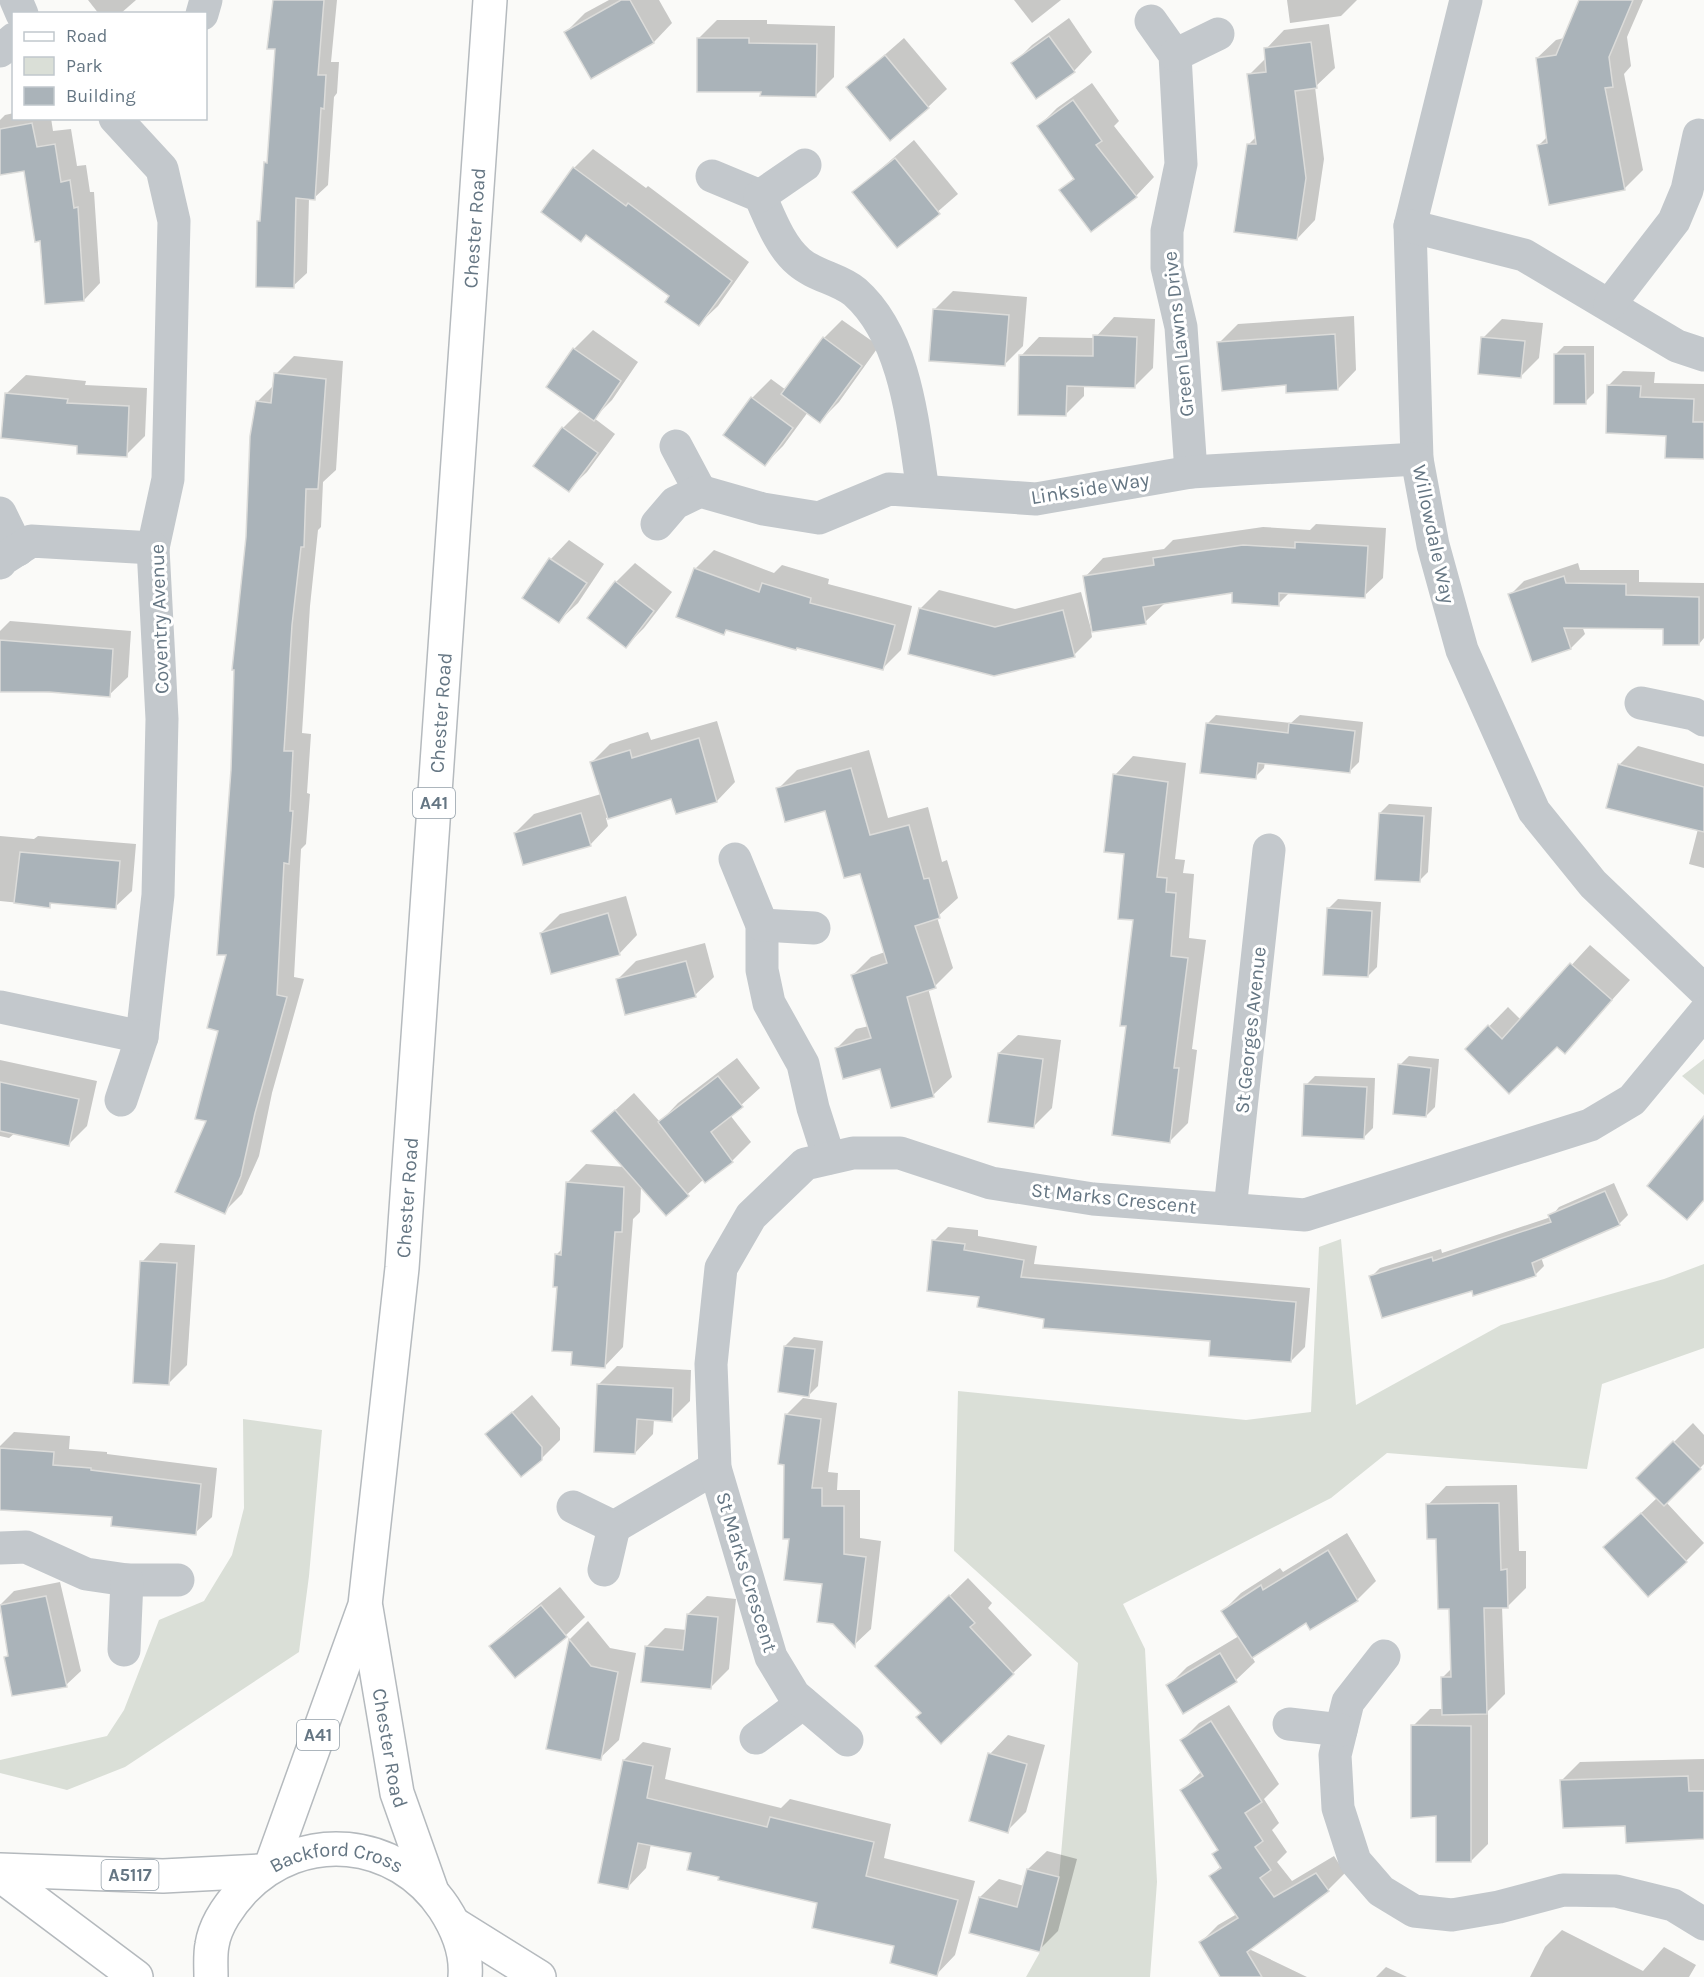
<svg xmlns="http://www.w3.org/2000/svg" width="1704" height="1977" font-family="Karla,sans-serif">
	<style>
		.green { fill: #dadfd7 }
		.shadow { fill: #0003 }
		.building { fill: #aab3b9; stroke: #dcdcda; stroke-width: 1.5 }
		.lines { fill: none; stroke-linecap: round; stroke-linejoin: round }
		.major-casing { stroke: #b5babe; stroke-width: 36 }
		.highway-casing { stroke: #b4b9bd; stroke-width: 36 }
		.minor { stroke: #c3c8cc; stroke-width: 33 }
		.major { stroke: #fff; stroke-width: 33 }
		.highway { stroke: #fff; stroke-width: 33 }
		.labels { text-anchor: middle; stroke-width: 6; stroke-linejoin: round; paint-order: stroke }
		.shield { fill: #fff; stroke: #939fa8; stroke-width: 1.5 }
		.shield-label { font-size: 18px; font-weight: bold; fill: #657683 }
		.street-label { font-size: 20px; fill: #657683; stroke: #fff }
	</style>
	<rect width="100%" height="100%" fill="#fafaf8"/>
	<g class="green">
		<polygon points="1704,1059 1704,1095 1682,1076"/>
		<polygon points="1341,1239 1356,1405 1501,1325 1664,1279 1704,1264 1704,1348 1602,1384 1587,1469 1387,1453 1331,1498 1123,1604 1145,1649 1157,1882 1150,1977 1026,1977 1040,1952 1059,1877 1078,1663 954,1551 958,1391 1246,1420 1311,1412 1319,1247"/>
		<polygon points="243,1419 322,1430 309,1576 299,1652 125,1767 67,1790 0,1773 0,1760 107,1736 124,1710 159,1620 204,1601 232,1555 244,1508"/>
	</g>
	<g class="shadow">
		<polygon points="88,0 136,0 120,14 99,14"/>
		<polygon points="274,0 337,0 331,62 339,62 337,93 334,97 328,185 314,198 309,198 307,273 293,286 259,221 262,218 266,163 269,160 276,48"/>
		<polygon points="609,0 659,0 672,23 654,42 592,77 566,32 585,13"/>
		<polygon points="1014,0 1061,0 1032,23"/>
		<polygon points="1287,0 1357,0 1341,16 1290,23"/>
		<polygon points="1580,0 1643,0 1627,37 1631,66 1624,74 1643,170 1624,189 1538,146 1547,137 1537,58 1556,40 1564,38"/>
		<polygon points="1069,18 1092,52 1074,71 1013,64 1032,45"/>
		<polygon points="717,20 767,20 767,24 835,26 834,77 815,96 762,91 698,39"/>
		<polygon points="1329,24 1335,68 1315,87 1324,159 1315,220 1297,239 1248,145 1256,137 1249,75 1267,57 1266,49 1284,30"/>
		<polygon points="904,38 947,89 928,107 848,87"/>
		<polygon points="1092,83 1119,121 1114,126 1154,177 1136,196 1061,190 1075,177 1039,126 1057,108"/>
		<polygon points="14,113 14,118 51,118 53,131 71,129 77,166 86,165 90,192 94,192 100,283 84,300 42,240 25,169 0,174 0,120 5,115"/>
		<polygon points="914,140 958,194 898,246 854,192"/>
		<polygon points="593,149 646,188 648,186 749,262 718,306 699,324 671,296 587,234 543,212 574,168"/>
		<polygon points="953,291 1027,297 1023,346 1005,364 934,310"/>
		<polygon points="1354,316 1356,370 1338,389 1287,384 1219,343 1238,324"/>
		<polygon points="1114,317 1155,319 1153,368 1134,387 1084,385 1084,396 1065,415 1021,356 1039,337 1095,338"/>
		<polygon points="1502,319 1543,323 1539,358 1521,376 1483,338"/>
		<polygon points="842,320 879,346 839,402 820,421 808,412 783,446 765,464 725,435 752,398 771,379 786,390 824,338"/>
		<polygon points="593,330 638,362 612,400 594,418 615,434 587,472 568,490 535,465 563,428 581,410 574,349"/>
		<polygon points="1564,346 1594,346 1594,393 1585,402 1555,355"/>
		<polygon points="294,356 343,361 336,470 323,482 321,527 318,530 310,606 302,733 311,734 307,793 310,794 306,844 301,849 294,977 304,979 272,1093 259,1156 242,1194 224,1212 208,1120 228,953 248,537 257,402 275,384 276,374"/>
		<polygon points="1623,371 1655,372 1654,383 1704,384 1704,458 1667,434 1609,385"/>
		<polygon points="26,375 86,381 85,385 147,388 145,436 126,455 79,445 7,393"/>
		<polygon points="1316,524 1386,528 1383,578 1364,596 1290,592 1278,604 1234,591 1164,604 1145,622 1091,631 1092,637 1074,655 910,653 921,608 939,590 1015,609 1081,592 1091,629 1093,629 1085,577 1103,558 1164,549 1173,540 1263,527 1310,530"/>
		<polygon points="569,540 604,564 578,603 559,621 524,598 551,559"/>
		<polygon points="714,550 774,573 782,565 829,579 828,584 912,606 901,650 883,668 728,629 724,633 695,569"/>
		<polygon points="635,563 672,592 644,628 626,646 589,618 616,582"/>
		<polygon points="1578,563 1580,570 1639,570 1639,582 1704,583 1704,638 1699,644 1665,627 1582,626 1585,634 1571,648 1510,595 1524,581"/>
		<polygon points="10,621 131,631 128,677 109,695 0,690 0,631"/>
		<polygon points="1216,715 1291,723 1300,715 1363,722 1359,762 1350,771 1265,762 1264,768 1255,777 1207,724"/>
		<polygon points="717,721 735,782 717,801 672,797 606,818 608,826 590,845 515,833 534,814 601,794 591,763 610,744 648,732 651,740"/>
		<polygon points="1638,746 1704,764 1704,868 1689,864 1698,829 1619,765"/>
		<polygon points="869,750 888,818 928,807 942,862 947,860 958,898 937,917 953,968 935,986 928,988 952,1077 933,1095 881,1068 837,1048 856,1029 869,1026 852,976 871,957 885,952 861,872 826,809 778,789 797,770"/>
		<polygon points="1133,756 1186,763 1175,859 1185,860 1183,873 1194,874 1189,938 1206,940 1192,1049 1197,1050 1188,1123 1169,1142 1128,1025 1135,919 1115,775"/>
		<polygon points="1389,804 1432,807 1428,872 1419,881 1380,813"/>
		<polygon points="0,836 34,839 38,836 136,844 132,891 115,907 53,902 49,906 0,901"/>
		<polygon points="626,896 637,935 619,954 541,933 560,914"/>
		<polygon points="1338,899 1381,902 1377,967 1368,976 1329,908"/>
		<polygon points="705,943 714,977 695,995 617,980 636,961"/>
		<polygon points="1590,945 1630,980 1565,1052 1557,1045 1467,1049 1508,1007 1521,1020"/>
		<polygon points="1018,1035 1061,1040 1052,1108 1033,1127 999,1053"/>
		<polygon points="1409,1056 1439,1059 1435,1107 1426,1116 1400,1065"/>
		<polygon points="737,1058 760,1088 730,1115 751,1142 732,1161 705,1181 704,1179 666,1214 641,1186 640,1212 633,1219 623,1347 605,1366 573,1351 558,1286 556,1255 563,1248 567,1183 586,1164 625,1167 612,1113 634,1093 660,1122 678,1103"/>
		<polygon points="0,1060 97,1081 87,1126 68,1145 15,1133 9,1138 0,1136"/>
		<polygon points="1315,1076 1375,1078 1373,1128 1364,1137 1306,1085"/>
		<polygon points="1614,1183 1628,1215 1619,1224 1541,1257 1544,1266 1535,1275 1473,1289 1371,1277 1380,1268 1441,1249 1442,1253 1551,1217 1559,1207"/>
		<polygon points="948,1227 978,1230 978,1236 1037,1246 1034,1264 1310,1288 1305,1347 1291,1361 1211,1340 1045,1318 981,1296 934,1241"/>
		<polygon points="160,1243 195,1245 187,1365 168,1384 142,1262"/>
		<polygon points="794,1337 823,1341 818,1386 809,1395 785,1346"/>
		<polygon points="617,1366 691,1370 690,1401 671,1420 654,1419 653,1434 635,1453 598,1385"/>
		<polygon points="532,1395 560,1428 560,1440 541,1459 487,1434"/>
		<polygon points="803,1398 837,1403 828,1472 838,1473 837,1490 860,1490 860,1538 881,1541 871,1629 855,1644 833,1622 823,1583 790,1538 786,1464 786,1415"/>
		<polygon points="1693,1423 1704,1435 1704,1464 1666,1502 1704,1543 1686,1561 1605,1547 1657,1498 1638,1478"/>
		<polygon points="14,1432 70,1436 69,1449 107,1452 107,1454 217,1468 212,1517 195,1533 0,1496 0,1446"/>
		<polygon points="1517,1485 1519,1551 1526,1551 1526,1588 1508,1606 1502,1606 1505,1694 1488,1711 1488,1844 1471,1861 1438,1814 1413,1726 1430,1709 1444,1709 1442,1678 1452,1668 1450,1608 1438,1537 1428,1505 1446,1486"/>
		<polygon points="1347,1533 1376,1581 1357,1600 1306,1621 1252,1657 1255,1662 1236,1680 1168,1686 1187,1667 1239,1636 1223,1611 1241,1593 1280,1568 1283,1572"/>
		<polygon points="968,1578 992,1603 988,1608 1032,1655 1013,1673 923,1713 896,1648"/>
		<polygon points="60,1582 81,1671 66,1685 6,1657 9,1654 0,1609 0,1605 14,1591"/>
		<polygon points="560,1587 585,1617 566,1635 515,1676 491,1646 510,1628"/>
		<polygon points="707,1596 736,1599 729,1669 710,1688 646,1647 665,1628 687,1630 688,1614"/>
		<polygon points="588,1621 610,1648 636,1653 619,1740 600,1758 548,1748 570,1639"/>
		<polygon points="1229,1705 1279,1784 1264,1799 1279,1823 1272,1830 1287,1852 1277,1862 1292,1881 1334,1856 1345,1873 1328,1890 1249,1949 1307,1977 1222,1977 1201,1942 1218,1925 1237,1914 1211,1876 1221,1866 1219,1850 1182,1790 1202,1771 1182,1740 1199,1723"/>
		<polygon points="1008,1735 1045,1745 1026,1812 1007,1831 990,1754"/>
		<polygon points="643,1742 671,1748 665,1779 781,1808 790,1799 891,1824 884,1858 975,1881 955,1955 937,1974 896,1944 819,1902 721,1876 693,1852 651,1844 646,1868 628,1887 624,1760"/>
		<polygon points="1704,1759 1704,1838 1626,1824 1562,1780 1580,1762"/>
		<polygon points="1047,1851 1077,1859 1058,1931 1039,1950 980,1897 999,1879 1024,1886 1028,1869"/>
		<polygon points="1562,1930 1643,1971 1664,1947 1696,1965 1689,1977 1530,1977 1545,1947"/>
		<polygon points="1386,1967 1407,1977 1376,1977"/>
	</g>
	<g class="building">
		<polygon points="273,0 324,0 318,75 326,75 324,109 321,108 315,200 296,198 294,288 256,287 257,221 260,221 264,162 267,163 275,49 267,49"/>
		<polygon points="621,0 630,0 654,43 591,79 564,32"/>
		<polygon points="1579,0 1633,0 1609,57 1613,87 1605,88 1625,190 1549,205 1537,145 1547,143 1536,58 1556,55"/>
		<polygon points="1049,36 1075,72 1036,99 1011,63"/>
		<polygon points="697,38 749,38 749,43 817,44 816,97 760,96 761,92 697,92"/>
		<polygon points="1311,42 1317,88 1295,91 1306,178 1297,240 1234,232 1247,144 1256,144 1247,74 1266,72 1264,48"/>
		<polygon points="885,55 929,108 890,141 846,87"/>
		<polygon points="1073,100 1102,141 1096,145 1137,197 1091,232 1059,190 1074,179 1037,126"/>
		<polygon points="32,123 37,147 55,144 61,182 70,180 74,208 78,207 84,301 45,304 40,241 35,242 24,171 0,175 0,129"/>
		<polygon points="895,158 940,214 897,248 852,192"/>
		<polygon points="573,167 626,206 628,203 732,281 699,326 665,302 669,296 586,235 581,242 541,212"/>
		<polygon points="933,309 1009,315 1005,366 929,361"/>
		<polygon points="1335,334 1338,390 1286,393 1286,385 1222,391 1217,342"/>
		<polygon points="1093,335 1137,337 1135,388 1067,386 1066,416 1018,415 1019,355 1093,356"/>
		<polygon points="823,337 862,366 820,423 781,394"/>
		<polygon points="1481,337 1525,341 1521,378 1478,374"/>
		<polygon points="573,348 621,381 594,421 546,387"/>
		<polygon points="1554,354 1585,354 1586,404 1554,404"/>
		<polygon points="274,373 326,379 318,489 306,489 304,547 301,547 292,625 287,704 284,751 293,751 290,811 293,811 289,864 284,863 277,995 287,997 255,1113 241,1176 225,1214 175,1192 206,1121 195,1119 218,1031 207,1028 226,955 217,955 231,770 234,670 232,670 246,537 250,436 256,401 271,403"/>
		<polygon points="1607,385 1641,386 1640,397 1694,399 1693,422 1704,422 1704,459 1665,458 1666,436 1606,433"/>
		<polygon points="5,393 68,399 67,403 129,406 127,457 77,454 77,446 1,438"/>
		<polygon points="751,397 793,428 765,466 723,435"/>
		<polygon points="562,427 598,453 569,492 533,466"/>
		<polygon points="1295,542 1368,546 1365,598 1279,593 1279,606 1232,603 1232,593 1143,607 1146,624 1092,632 1083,576 1154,565 1153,558 1243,545 1295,548"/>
		<polygon points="549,558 587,583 559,623 522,598"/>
		<polygon points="694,568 759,592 762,583 811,598 810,603 895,625 883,670 797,648 796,650 726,630 724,635 676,617"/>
		<polygon points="1564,576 1566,583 1626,584 1626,595 1699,597 1699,645 1663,645 1663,629 1564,628 1571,649 1532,662 1508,594"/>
		<polygon points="615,581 654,611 626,648 587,618"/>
		<polygon points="919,608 995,627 1063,610 1075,657 994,676 908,654"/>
		<polygon points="0,640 113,649 110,697 49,692 0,692"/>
		<polygon points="1206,723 1288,733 1289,723 1355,731 1350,773 1258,763 1256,779 1200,773"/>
		<polygon points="699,738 717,802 676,814 671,799 608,819 590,762 630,750 632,758"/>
		<polygon points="1618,764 1704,787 1704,832 1606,808"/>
		<polygon points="851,768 870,835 909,825 924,879 929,878 940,918 915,926 936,988 907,997 934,1097 891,1108 880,1069 843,1079 835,1048 871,1038 851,975 887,963 860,874 844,878 825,811 785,822 776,788"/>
		<polygon points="1113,774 1168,782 1157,877 1167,878 1166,892 1176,893 1171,956 1188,958 1174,1068 1179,1068 1170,1143 1112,1135 1126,1026 1120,1026 1133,920 1118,919 1124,854 1104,852"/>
		<polygon points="581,813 591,846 523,865 514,833"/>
		<polygon points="1379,813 1424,816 1420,882 1375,880"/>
		<polygon points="20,852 120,861 116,909 50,903 50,908 14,903"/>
		<polygon points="1327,908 1372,911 1368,977 1323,975"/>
		<polygon points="608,913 620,955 551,974 540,933"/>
		<polygon points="686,961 696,997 625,1015 616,979"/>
		<polygon points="1570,963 1612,1000 1565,1054 1557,1047 1509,1094 1465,1049 1488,1025 1502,1039"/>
		<polygon points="998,1053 1043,1059 1034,1128 988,1122"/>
		<polygon points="1398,1064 1431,1068 1426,1117 1393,1114"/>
		<polygon points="718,1076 743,1107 711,1132 733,1162 705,1183 658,1122"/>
		<polygon points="0,1082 79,1099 69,1146 0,1131"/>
		<polygon points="1304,1084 1367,1087 1364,1139 1302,1136"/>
		<polygon points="615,1110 689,1196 666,1216 591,1131"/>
		<polygon points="1704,1116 1704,1200 1687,1220 1647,1186"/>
		<polygon points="566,1182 624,1187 622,1232 615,1232 605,1368 571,1365 572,1352 552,1351 557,1287 553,1287 555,1254 561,1255"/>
		<polygon points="1605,1191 1620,1225 1532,1263 1536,1276 1473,1296 1472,1291 1382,1318 1369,1276 1432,1257 1433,1261 1551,1222 1548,1215"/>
		<polygon points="932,1240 965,1244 964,1250 1024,1260 1021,1277 1296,1302 1291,1362 1209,1356 1210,1341 1043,1328 1044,1319 977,1307 979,1297 927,1291"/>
		<polygon points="140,1261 177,1263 169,1385 133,1383"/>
		<polygon points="784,1346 815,1349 809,1397 778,1392"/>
		<polygon points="597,1384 673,1388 672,1422 637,1419 635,1454 594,1452"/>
		<polygon points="512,1412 542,1447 542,1460 521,1477 485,1434"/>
		<polygon points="785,1414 821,1419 812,1488 822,1488 822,1506 844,1506 844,1554 866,1557 855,1647 833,1624 817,1622 822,1584 784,1580 789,1539 783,1539 784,1465 778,1464"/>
		<polygon points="1673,1441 1701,1469 1664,1506 1636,1478"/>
		<polygon points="0,1448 54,1452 53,1465 91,1468 91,1470 201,1484 196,1535 111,1526 112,1517 0,1510"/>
		<polygon points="1499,1503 1501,1570 1507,1569 1508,1608 1484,1608 1487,1714 1442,1715 1441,1677 1451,1677 1449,1609 1438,1609 1436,1539 1427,1539 1426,1504"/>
		<polygon points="1641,1513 1687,1562 1648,1597 1603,1547"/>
		<polygon points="1328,1550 1358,1601 1310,1630 1306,1623 1252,1658 1221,1611 1261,1585 1263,1590"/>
		<polygon points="949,1595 975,1623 970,1627 1014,1674 941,1744 916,1717 921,1713 875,1666"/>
		<polygon points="46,1596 67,1687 12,1696 4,1657 8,1656 0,1605"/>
		<polygon points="541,1605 567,1637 515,1678 489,1646"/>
		<polygon points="687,1614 718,1617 711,1689 641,1682 645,1646 683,1650"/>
		<polygon points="569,1639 591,1666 618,1672 601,1760 546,1749"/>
		<polygon points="1220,1653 1237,1682 1183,1714 1166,1685"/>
		<polygon points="1211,1721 1262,1802 1245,1813 1263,1841 1255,1847 1271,1870 1260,1878 1274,1897 1316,1873 1329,1891 1247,1952 1262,1977 1220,1977 1199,1942 1238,1918 1209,1876 1221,1868 1212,1854 1218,1850 1180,1790 1203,1776 1180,1740"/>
		<polygon points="1411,1725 1471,1726 1471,1862 1436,1862 1436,1816 1411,1818"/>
		<polygon points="988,1753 1027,1764 1008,1833 969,1821"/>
		<polygon points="623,1760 653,1766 647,1798 767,1827 770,1817 874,1842 866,1876 958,1900 937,1976 890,1963 894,1946 812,1928 817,1903 718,1880 719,1877 687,1870 691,1853 638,1843 628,1889 598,1883"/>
		<polygon points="1688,1776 1689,1791 1704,1791 1704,1839 1626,1843 1625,1826 1563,1828 1560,1780"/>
		<polygon points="1027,1869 1059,1877 1040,1952 969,1933 979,1897 1017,1907"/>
	</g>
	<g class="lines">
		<g class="major-casing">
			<g id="major">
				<path id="s1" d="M366 1608 397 1793 431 1889"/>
				<path id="s2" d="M271 1866 365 1605 402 1268 490 0"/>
				<polyline points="454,1924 539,1977"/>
			</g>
		</g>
		<g class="highway-casing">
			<g id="highway">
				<polyline points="0,1870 163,1876 261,1871"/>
				<polyline points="0,1875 136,1977"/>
				<path id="s3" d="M211 1977C211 1967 210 1955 212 1945 215 1925 230 1904 243 1890 302 1828 397 1838 444 1908 457 1928 467 1953 465 1977"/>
			</g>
		</g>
		<g class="minor">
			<polyline points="16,0 22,14"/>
			<polyline points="1466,0 1410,226 1417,459 1433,545 1462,650 1534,811 1593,884 1704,990"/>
			<polyline points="202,14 206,0"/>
			<polyline points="1151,21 1175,55 1181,164 1167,231 1167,267 1181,327 1191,472"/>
			<polyline points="0,51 14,39"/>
			<polyline points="1175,55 1218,34"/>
			<polyline points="115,118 162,169 174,221 168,479 153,548 162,719 158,895 142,1037 121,1100"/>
			<path d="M712 176 760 196C770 218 780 246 799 262 815 276 840 279 855 292 907 338 913 427 923 491"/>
			<polyline points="760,196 805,165"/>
			<polyline points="1410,226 1524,255 1677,346 1704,355"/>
			<polyline points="1610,304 1674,221 1687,190 1699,135"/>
			<polyline points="676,446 700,491"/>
			<polyline points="0,513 18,550"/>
			<polyline points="657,524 675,503 700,491 763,509 819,518 889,489 1036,499 1191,472 1417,459"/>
			<polyline points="0,563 3,559 31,541 153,548"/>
			<polyline points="1641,703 1694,714 1704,720"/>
			<polyline points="735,859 762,925 762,970 769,1003 803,1064 813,1108 829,1158"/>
			<polyline points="762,925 814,928"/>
			<polyline points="0,1007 142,1037"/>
			<polyline points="1230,1209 1269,850"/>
			<polyline points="573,1507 614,1527 715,1468"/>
			<polyline points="0,1548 26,1547 86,1574 127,1580 178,1580"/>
			<polyline points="604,1570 614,1527"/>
			<polyline points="124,1650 127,1580"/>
			<polyline points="1384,1656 1348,1702 1335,1755 1338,1808 1355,1861 1381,1891 1414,1911 1452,1915 1499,1907 1563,1890 1616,1891 1673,1905 1704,1924"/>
			<polyline points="1289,1724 1341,1730"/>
			<polyline points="756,1738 803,1703"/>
			<polyline points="847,1740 794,1695 771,1657 715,1468 711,1364 721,1268 751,1216 805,1164 853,1153 900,1153 991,1183 1093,1199 1305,1215 1590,1125 1632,1100 1704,1013"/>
		</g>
		<use href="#major" class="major"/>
		<use href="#highway" class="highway"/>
	</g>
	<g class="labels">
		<g class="shield">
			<rect x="413" y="788" width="42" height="30" rx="4.5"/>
			<rect x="297" y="1720" width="42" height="30" rx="4.5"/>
			<rect x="101.5" y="1860" width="57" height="30" rx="4.5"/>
		</g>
		<g class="shield-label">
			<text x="434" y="809">A41</text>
			<text x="318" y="1741">A41</text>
			<text x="130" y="1881">A5117</text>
		</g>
		<g class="street-label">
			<text dy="7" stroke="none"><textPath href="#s2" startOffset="1659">Chester Road</textPath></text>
			<text transform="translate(1178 334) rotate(-96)" y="7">Green Lawns Drive</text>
			<text transform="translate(1090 488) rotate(-9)" y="7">Linkside Way</text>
			<text transform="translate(1434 534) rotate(78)" y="7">Willowdale Way</text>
			<text transform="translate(159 619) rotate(-92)" y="7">Coventry Avenue</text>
			<text dy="7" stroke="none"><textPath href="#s2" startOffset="1173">Chester Road</textPath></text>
			<text transform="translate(1250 1030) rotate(-84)" y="7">St Georges Avenue</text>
			<text dy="7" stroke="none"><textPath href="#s2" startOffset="687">Chester Road</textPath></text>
			<text transform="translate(1114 1198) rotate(6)" y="7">St Marks Crescent</text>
			<text transform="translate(747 1572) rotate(73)" y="7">St Marks Crescent</text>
			<text dy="7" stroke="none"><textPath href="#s1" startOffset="142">Chester Road</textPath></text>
			<text dy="7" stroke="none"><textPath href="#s3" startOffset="201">Backford Cross</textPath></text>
		</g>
	</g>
	<rect x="12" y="12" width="195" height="108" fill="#ffffff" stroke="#c1c8cd" stroke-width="1.5"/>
	<rect x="24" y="32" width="30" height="9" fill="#ffffff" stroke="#c1c8cd" stroke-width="1.5"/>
	<text x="66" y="42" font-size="18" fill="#657683">Road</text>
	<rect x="24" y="57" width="30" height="18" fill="#dadfd7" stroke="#c1c8cd" stroke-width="1.5"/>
	<text x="66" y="72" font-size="18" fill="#657683">Park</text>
	<rect x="24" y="87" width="30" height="18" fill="#aab3b9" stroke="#c1c8cd" stroke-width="1.5"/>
	<text x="66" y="102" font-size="18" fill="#657683">Building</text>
</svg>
